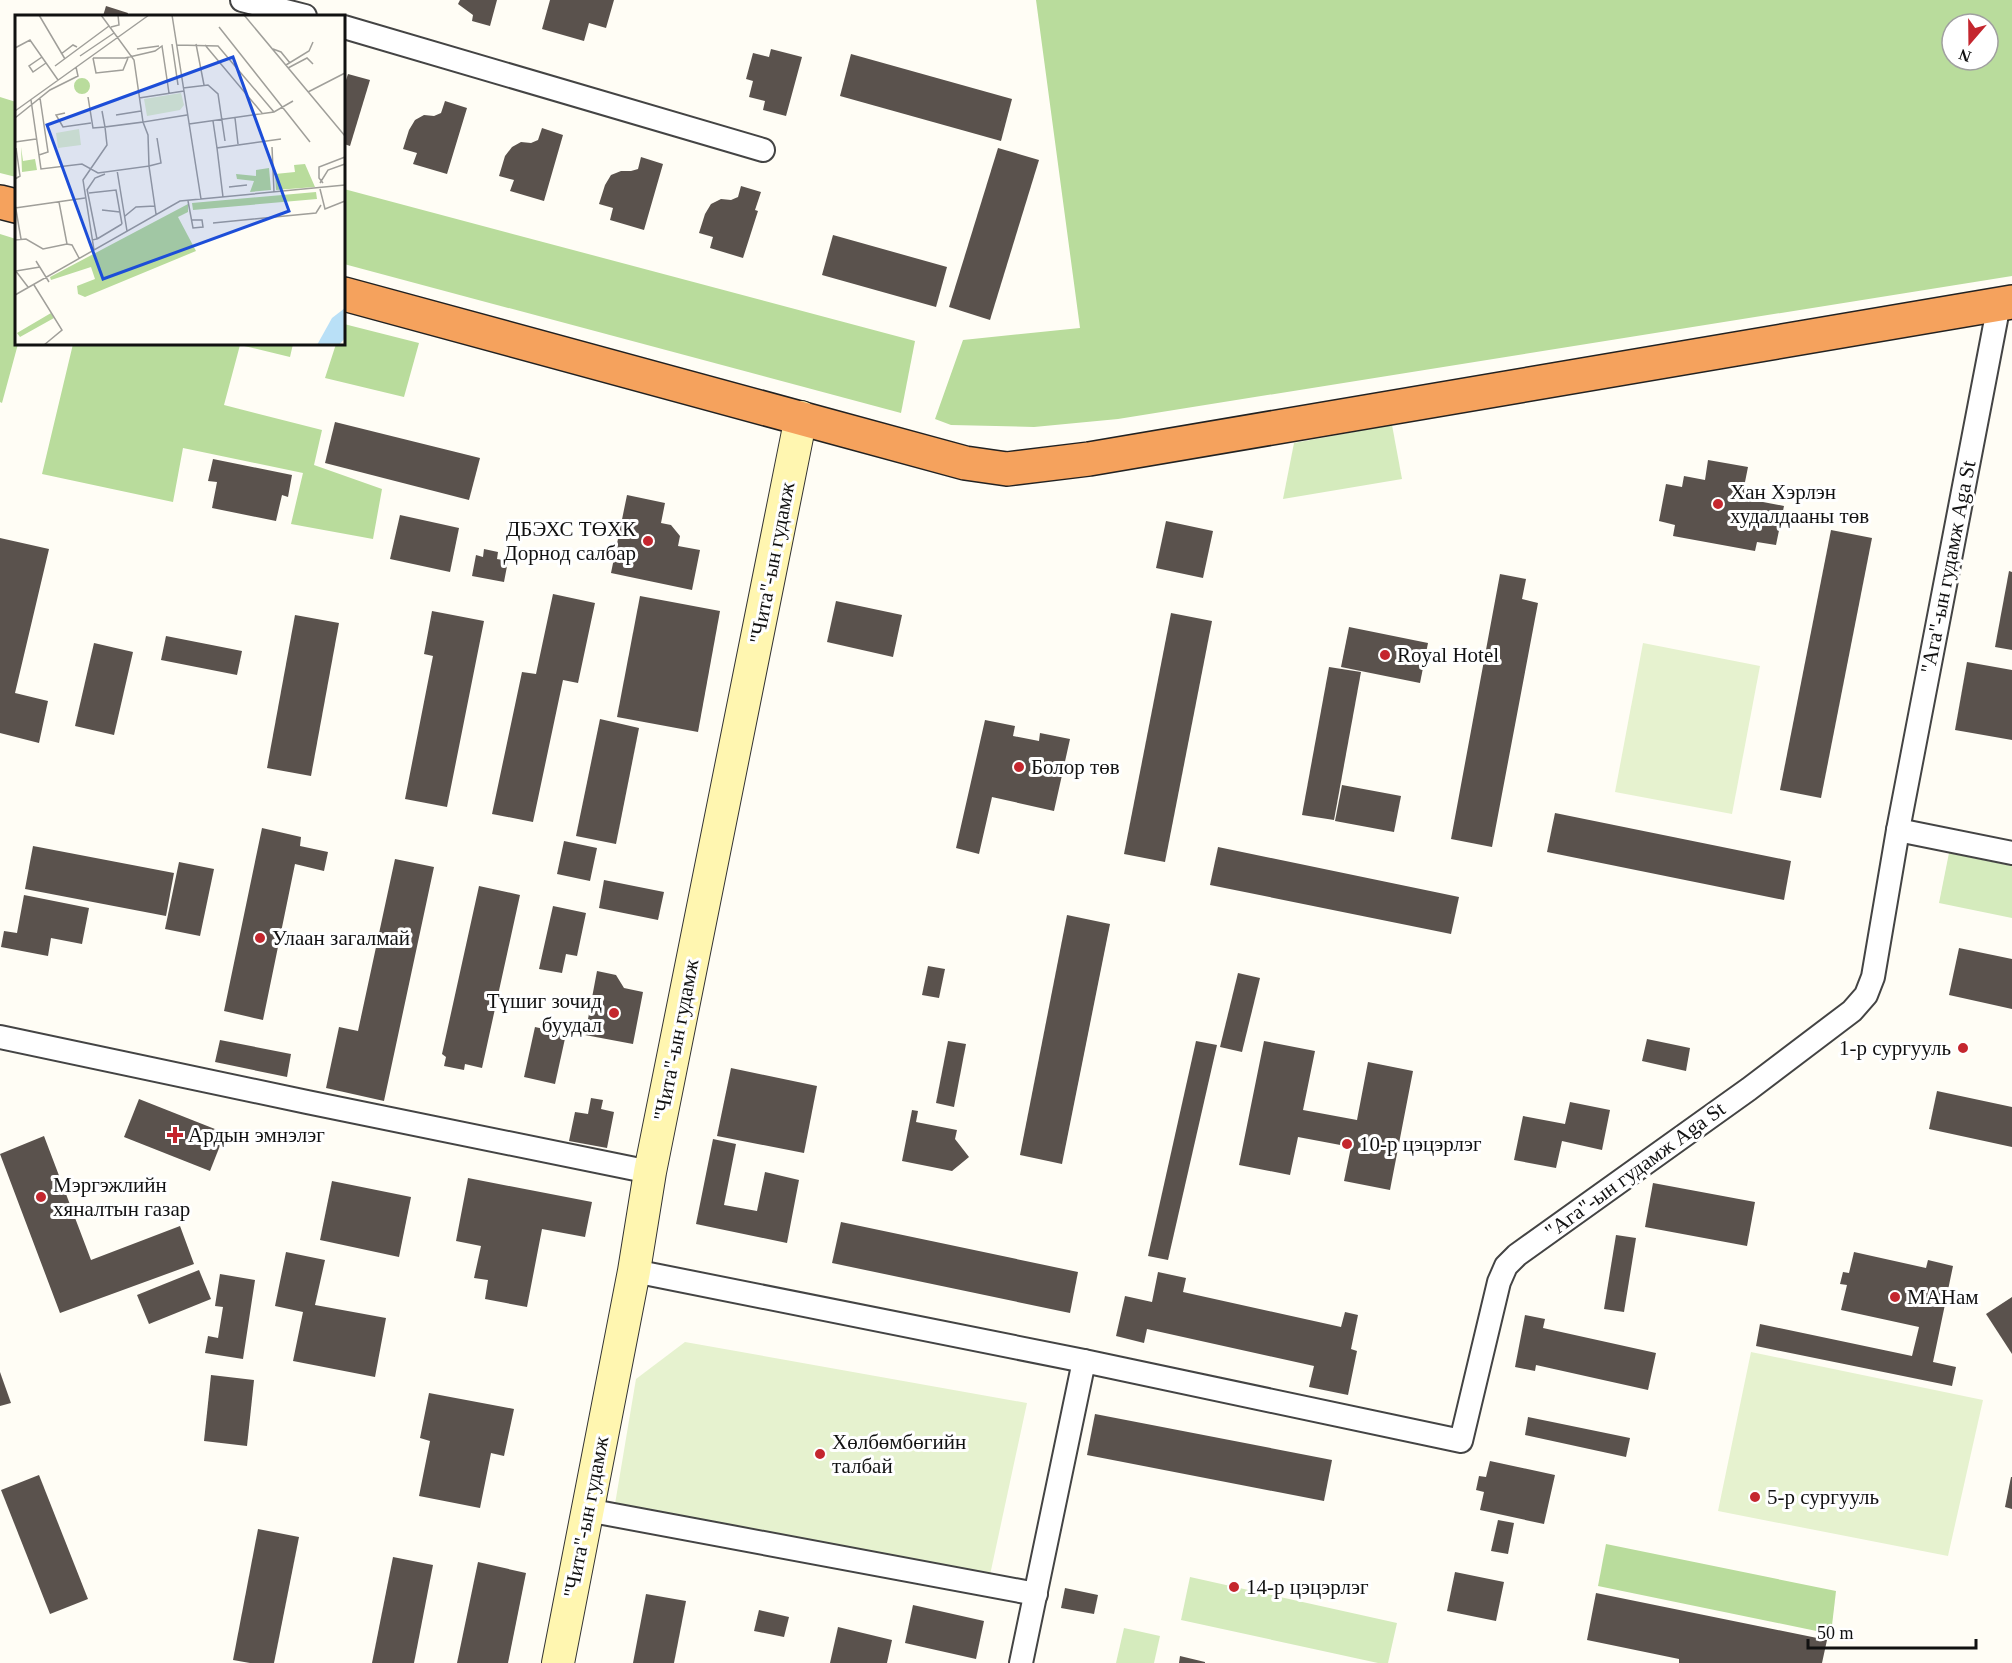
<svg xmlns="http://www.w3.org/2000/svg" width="2012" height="1663" font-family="'Times New Roman',serif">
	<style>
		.green { fill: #d5ebbd }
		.forest { fill: #b9dc9c; fill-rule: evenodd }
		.pitch { fill: #e6f2cf }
		.building { fill: #5a524d }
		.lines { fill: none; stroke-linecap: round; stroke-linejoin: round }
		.street-casing { stroke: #444; stroke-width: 26 }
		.secondary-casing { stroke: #333; stroke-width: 34 }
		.highway-casing { stroke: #222; stroke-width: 36 }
		.street { stroke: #fff; stroke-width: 22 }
		.secondary { stroke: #fff6b0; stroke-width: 32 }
		.highway { stroke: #f5a25d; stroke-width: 33 }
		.poi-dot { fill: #c4262e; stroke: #fff; stroke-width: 2 }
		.labels { text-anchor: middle; stroke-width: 6; stroke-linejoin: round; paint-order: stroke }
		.poi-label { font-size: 21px; fill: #111; stroke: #fff; text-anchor: start }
		.street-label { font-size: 21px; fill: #111; stroke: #fff }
		.inset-road { fill: none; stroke: #a09f9a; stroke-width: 1.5 }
		.view { fill: #1d4ed8; fill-opacity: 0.15; stroke: #1d4ed8; stroke-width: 3 }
		.inset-edge { fill: none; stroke: #111; stroke-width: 3 }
	</style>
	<rect width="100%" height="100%" fill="#fffdf5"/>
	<g class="green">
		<polygon points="1392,425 1402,479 1283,499 1294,443"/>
		<polygon points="1949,853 2012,866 2012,918 1939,903"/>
		<polygon points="1190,1577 1397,1623 1388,1663 1378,1663 1181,1620"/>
		<polygon points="1124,1628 1160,1636 1154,1663 1116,1663"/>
	</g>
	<g class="forest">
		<path d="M1036 0H2012V276L1118 419 1034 427 951 425 935 419 963 340 1080 328ZM1952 24H1988V60H1952Z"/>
		<polygon points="0,97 16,102 16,177 0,173"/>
		<polygon points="344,189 915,341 901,413 344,264"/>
		<polygon points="0,234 16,239 16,344 18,344 2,403 0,402"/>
		<polygon points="344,324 419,343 404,397 325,378 336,344 344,344"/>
		<polygon points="73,344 293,344 290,357 240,345 224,405 322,430 314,465 382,489 373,539 291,524 303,473 183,448 173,502 42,474"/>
		<polygon points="1606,1544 1836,1591 1831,1634 1598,1586"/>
	</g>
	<g class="pitch">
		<polygon points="1643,643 1760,666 1732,814 1615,792"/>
		<polygon points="685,1342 1027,1403 990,1575 615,1504 636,1379"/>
		<polygon points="1751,1352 1983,1400 1948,1556 1718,1511"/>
	</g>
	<g class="building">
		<polygon points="460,0 497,0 490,26 472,21 473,15 458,4"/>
		<polygon points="550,0 614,0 606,28 589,23 584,41 542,29"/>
		<polygon points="106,6 128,13 127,16 103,16"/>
		<polygon points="771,49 802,57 786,116 763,110 765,101 749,97 753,81 746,79 753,53 769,57"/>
		<polygon points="851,54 1012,99 1001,141 840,96"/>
		<polygon points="348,74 370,80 350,146 344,144 344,86"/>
		<polygon points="445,101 467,108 447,174 413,164 417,153 403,149 409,130 415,120 424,115 434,116 441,113"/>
		<polygon points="542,128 563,135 544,201 510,191 514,180 499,176 505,156 512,147 521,142 531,143 538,140"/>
		<polygon points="998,148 1039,160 990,320 949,307"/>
		<polygon points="641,157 663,164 644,230 610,220 613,208 599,204 605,185 611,175 621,171 631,171 638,169"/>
		<polygon points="741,186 761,192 755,210 758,211 743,258 710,248 713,237 699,233 705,214 711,204 721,199 731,200 738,197"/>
		<polygon points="833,235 947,267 936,307 822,275"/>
		<polygon points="335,422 480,458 469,500 325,463"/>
		<polygon points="213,459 292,475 288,497 282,495 276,521 212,508 217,482 208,481"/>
		<polygon points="1708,460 1748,467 1744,487 1765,491 1763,502 1784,506 1776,545 1757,542 1755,551 1673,536 1675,525 1659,521 1666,484 1682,487 1684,476 1705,480"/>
		<polygon points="627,495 665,503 661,523 671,525 680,536 678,546 700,550 692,590 611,573"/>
		<polygon points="400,515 459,528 450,572 390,559"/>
		<polygon points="1166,521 1213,531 1203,578 1156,568"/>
		<polygon points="1831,530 1872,538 1821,798 1780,790"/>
		<polygon points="0,538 49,549 15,693 48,701 39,743 0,733"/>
		<polygon points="484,549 498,552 497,559 508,561 504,582 472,576 476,555 483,557"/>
		<polygon points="2009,571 2012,572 2012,650 1995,647"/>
		<polygon points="1500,574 1526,579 1522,599 1538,603 1492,847 1451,839"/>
		<polygon points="553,594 595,603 578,683 563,680 533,822 492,814 522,672 536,674"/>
		<polygon points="640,596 720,611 698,732 617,717"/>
		<polygon points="836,601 902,615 893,657 827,642"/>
		<polygon points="432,611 484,621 447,807 405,799 433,656 424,654"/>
		<polygon points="1171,613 1212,621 1165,862 1124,854"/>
		<polygon points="295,615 339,623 311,776 267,768"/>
		<polygon points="1349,627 1428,643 1420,683 1341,667"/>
		<polygon points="166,636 242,651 237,675 161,660"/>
		<polygon points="94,643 133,652 114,735 75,726"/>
		<polygon points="1967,662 2012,670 2012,740 1955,730"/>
		<polygon points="1329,667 1361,672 1334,820 1302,815"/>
		<polygon points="600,719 639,728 616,844 576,836"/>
		<polygon points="985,720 1015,726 1013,736 1039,741 1040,733 1070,739 1054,811 992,797 979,854 956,848"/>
		<polygon points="1342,785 1401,796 1394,832 1335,821"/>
		<polygon points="1555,813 1791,861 1784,900 1547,852"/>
		<polygon points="262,828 301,837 300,846 328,852 324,871 295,864 263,1020 224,1011"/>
		<polygon points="564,841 597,848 590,881 557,874"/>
		<polygon points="33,846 174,873 166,916 25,889"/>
		<polygon points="1218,847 1459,897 1451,934 1210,885"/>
		<polygon points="395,859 434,867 384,1101 326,1088 339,1027 358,1031"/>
		<polygon points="179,862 214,869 200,936 165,929"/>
		<polygon points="604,880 664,892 658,920 599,908"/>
		<polygon points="479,886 520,895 482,1068 465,1064 464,1070 444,1066 446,1057 442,1054"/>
		<polygon points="24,895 89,908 82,944 51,938 48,956 1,947 4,931 17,933"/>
		<polygon points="553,906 586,913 577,956 566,954 562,973 539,969"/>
		<polygon points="1067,915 1110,924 1062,1164 1020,1155"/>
		<polygon points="1959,948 2012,959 2012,1009 1949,995"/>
		<polygon points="928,966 945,969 939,998 922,995"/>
		<polygon points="597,971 616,975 624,988 643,992 633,1044 585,1035"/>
		<polygon points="1238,973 1260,978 1242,1052 1220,1047"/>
		<polygon points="535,1027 566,1034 555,1084 524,1077"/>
		<polygon points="1647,1039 1690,1048 1686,1071 1642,1061"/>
		<polygon points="220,1040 291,1054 287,1077 215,1062"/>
		<polygon points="948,1041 966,1044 954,1107 936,1103"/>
		<polygon points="1196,1041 1217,1045 1168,1260 1148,1256"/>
		<polygon points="1264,1041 1315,1051 1303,1110 1357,1120 1368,1062 1413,1071 1390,1190 1344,1181 1351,1147 1298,1137 1290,1175 1239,1165"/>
		<polygon points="731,1068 817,1086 804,1153 717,1136"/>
		<polygon points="1937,1091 2012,1107 2012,1147 1929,1129"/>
		<polygon points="591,1098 603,1100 601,1109 614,1112 607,1148 569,1141 575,1112 588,1114"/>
		<polygon points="139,1099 225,1133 210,1171 124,1137"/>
		<polygon points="1570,1102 1610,1110 1602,1150 1562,1141 1556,1168 1514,1160 1523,1116 1565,1124"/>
		<polygon points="912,1110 918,1111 916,1122 957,1130 955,1139 969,1157 952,1171 902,1161"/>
		<polygon points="44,1136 91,1260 180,1226 194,1264 60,1313 0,1154"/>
		<polygon points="713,1139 736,1144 724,1205 757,1211 765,1172 799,1180 787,1243 696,1224"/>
		<polygon points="468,1178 592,1202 585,1237 542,1229 527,1307 485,1299 488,1280 474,1278 481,1246 456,1241"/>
		<polygon points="332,1181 411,1197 399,1257 320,1240"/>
		<polygon points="1653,1183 1755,1202 1747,1246 1645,1227"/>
		<polygon points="841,1222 1078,1272 1070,1313 832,1263"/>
		<polygon points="1616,1235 1636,1238 1624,1312 1604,1309"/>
		<polygon points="286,1252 325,1260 315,1305 386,1318 375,1377 293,1361 303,1312 275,1306"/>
		<polygon points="1854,1252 1926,1268 1928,1260 1953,1266 1933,1362 1956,1367 1952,1386 1756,1346 1760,1324 1912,1356 1919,1327 1841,1310 1847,1285 1840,1284 1843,1272 1849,1273"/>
		<polygon points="199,1270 211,1299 149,1324 137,1295"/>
		<polygon points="1158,1272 1186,1278 1183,1292 1341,1327 1345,1312 1358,1315 1351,1349 1357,1351 1348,1395 1309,1387 1314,1366 1147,1329 1144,1343 1116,1336 1125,1296 1152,1302"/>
		<polygon points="220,1274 255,1280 243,1359 205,1353 208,1336 218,1338 223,1307 215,1306"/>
		<polygon points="2012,1297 2012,1354 1986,1314"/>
		<polygon points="1525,1315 1545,1319 1543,1328 1656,1353 1648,1390 1536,1365 1535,1371 1515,1367"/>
		<polygon points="0,1372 11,1403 0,1406"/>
		<polygon points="211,1375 254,1380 247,1446 204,1441"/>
		<polygon points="429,1393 514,1409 504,1456 491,1453 480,1508 419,1496 430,1441 420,1438"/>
		<polygon points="1095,1414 1332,1460 1324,1501 1087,1455"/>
		<polygon points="1528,1417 1630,1438 1626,1457 1525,1435"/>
		<polygon points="1490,1461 1555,1475 1544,1524 1480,1510 1484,1492 1476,1490 1479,1476 1486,1477"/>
		<polygon points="39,1475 88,1599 50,1614 1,1490"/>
		<polygon points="2011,1477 2012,1477 2012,1509 2005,1507"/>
		<polygon points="1498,1520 1514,1523 1508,1554 1491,1551"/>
		<polygon points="258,1529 299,1537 274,1663 250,1663 233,1660"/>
		<polygon points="393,1557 433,1565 414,1663 372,1663"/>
		<polygon points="478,1562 526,1573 508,1663 457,1663"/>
		<polygon points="1455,1572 1504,1582 1496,1621 1447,1611"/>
		<polygon points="1065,1588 1098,1595 1094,1614 1061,1608"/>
		<polygon points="1596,1593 1827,1640 1822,1663 1679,1663 1679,1659 1587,1640"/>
		<polygon points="646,1594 686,1601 674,1663 633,1663"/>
		<polygon points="913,1605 984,1621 976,1659 905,1643"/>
		<polygon points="759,1610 789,1617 784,1637 754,1631"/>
		<polygon points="838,1627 892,1640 887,1663 830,1663"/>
		<polygon points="1180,1656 1205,1662 1205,1663 1179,1663"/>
	</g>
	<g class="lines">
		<g class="street-casing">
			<g id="street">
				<polyline points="242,0 305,16"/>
				<polyline points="344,27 763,150"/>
				<polyline points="1898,830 2012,853"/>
				<polyline points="0,1037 307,1102 650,1172"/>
				<polyline points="634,1271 1084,1361"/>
				<polyline points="587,1510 1036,1594"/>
				<polyline points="1021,1663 1084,1361 1461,1441 1499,1282 1506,1266 1517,1255 1749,1089 1852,1011 1866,995 1873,977 1898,830 1999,304"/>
			</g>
		</g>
		<g class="secondary-casing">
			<polyline id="secondary" points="558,1663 634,1271 650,1172 801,417"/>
		</g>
		<g class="highway-casing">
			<g id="highway">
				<polyline points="0,202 16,206"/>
				<polyline points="344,294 965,463 1007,469 1089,459 2012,302"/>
			</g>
		</g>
		<use href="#street" class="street"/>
		<use href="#secondary" class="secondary"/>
		<use href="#highway" class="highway"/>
	</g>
	<g class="poi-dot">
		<circle cx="1718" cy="504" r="6"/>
		<circle cx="648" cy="541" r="6"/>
		<circle cx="1385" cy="655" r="6"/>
		<circle cx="1019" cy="767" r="6"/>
		<circle cx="260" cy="938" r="6"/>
		<circle cx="614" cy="1013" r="6"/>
		<circle cx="1963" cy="1048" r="6"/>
		<path d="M172 1126h6v6h6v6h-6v6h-6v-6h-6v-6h6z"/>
		<circle cx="1347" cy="1144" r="6"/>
		<circle cx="41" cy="1197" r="6"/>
		<circle cx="1895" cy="1297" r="6"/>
		<circle cx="820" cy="1454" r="6"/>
		<circle cx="1755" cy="1497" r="6"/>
		<circle cx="1234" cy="1587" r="6"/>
	</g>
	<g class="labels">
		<g class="poi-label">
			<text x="1730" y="499">Хан Хэрлэн<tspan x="1730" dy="24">худалдааны төв</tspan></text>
			<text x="636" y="536" text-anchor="end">ДБЭХС ТӨХК<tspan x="636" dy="24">Дорнод салбар</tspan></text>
			<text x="1397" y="662">Royal Hotel</text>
			<text x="1031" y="774">Болор төв</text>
			<text x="272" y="945">Улаан загалмай</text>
			<text x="602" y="1008" text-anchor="end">Түшиг зочид<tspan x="602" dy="24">буудал</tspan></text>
			<text x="1951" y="1055" text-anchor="end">1-р сургууль</text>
			<text x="188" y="1142">Ардын эмнэлэг</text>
			<text x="1359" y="1151">10-р цэцэрлэг</text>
			<text x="53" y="1192">Мэргэжлийн<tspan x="53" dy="24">хяналтын газар</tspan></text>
			<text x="1907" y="1304">МАНам</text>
			<text x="832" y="1449">Хөлбөмбөгийн<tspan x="832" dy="24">талбай</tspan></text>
			<text x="1767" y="1504">5-р сургууль</text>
			<text x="1246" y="1594">14-р цэцэрлэг</text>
		</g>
		<g class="street-label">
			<text transform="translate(772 563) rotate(-79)" y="7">"Чита"-ын гудамж</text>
			<text transform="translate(1948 567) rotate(-79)" y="7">"Ага"-ын гудамж Aga St</text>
			<text transform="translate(676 1040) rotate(-79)" y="7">"Чита"-ын гудамж</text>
			<text transform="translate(1635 1170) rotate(-36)" y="7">"Ага"-ын гудамж Aga St</text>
			<text transform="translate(586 1517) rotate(-79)" y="7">"Чита"-ын гудамж</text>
		</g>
	</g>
	<g transform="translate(15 15)">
		<rect width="330" height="330" fill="#fffdf5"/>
		<path d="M59 71a8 8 0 1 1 16 0a8 8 0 1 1-16 0ZM6 132 8 146 20 144 22 155 7 157ZM290 149 300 172 261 175 260 159 280 157 279 150ZM254 153 256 175 235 177 239 166 222 164 221 159 241 161V155ZM301 177 302 184 178 195 177 188ZM173 189V197L163 202 181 236 70 282 63 279 62 271 80 264 76 252 36 265 35 262ZM36 298 39 303 5 322 2 318Z" fill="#b9dc9c"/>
		<path d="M166 78 169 90 165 95 132 101 129 84ZM64 114 66 130 43 133 41 118Z" fill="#e6f2cf"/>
		<path d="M330 293V323L324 330H302L317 303Z" fill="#b9e0f7"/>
		<path class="inset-road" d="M24 0 50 44M157 0 186 184M229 0 330 121M96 12 104 10 103 0M204 12 295 127M157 29 163 70M181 29 189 70M162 30 203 31 259 97M190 30 247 98M0 33 15 25 43 65M122 34 144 31M258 34 266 37 275 48M46 39 58 30 62 32M65 41 99 18M27 42 14 51 18 57 31 48M78 43H110L140 36 147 31 154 78M78 43 81 58 108 55 113 43M271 50 294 36 298 27M40 51 94 11M273 53 292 43 298 49M168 73 193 70 203 79 210 126M293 77 330 58M73 82 78 113 90 112 87 96M124 83 169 76M16 85 26 154 67 149 83 158 134 151 141 199M0 96 134 0M50 98 41 100 48 112 76 108M101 100 126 96M0 103 35 75 63 61 61 52M220 103 223 129M198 106 202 133M174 109 259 97 278 86M142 123 146 148 134 151 133 120 128 107 172 100M0 127 21 124M257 132 259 177M24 140 33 137 25 83M102 155 112 216M0 164 5 161 1 133M305 168 313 155 330 149M308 168 304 163V152L330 142M214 172 232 170M72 174 82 224 77 225M305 174 310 194 330 186M72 175 80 163 90 159M74 178 101 175 107 209M208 182 202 133 266 124M173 186 178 213 188 212 187 205H177M44 187 52 229 57 230 64 243M0 189 6 224M0 193 70 183M87 195 105 197M110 201 121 192 140 191M198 208 301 198 306 190M82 224 107 209M0 225 11 224 28 234 52 229M79 235 68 165 92 130 90 112 128 107 119 45 86 0M21 246 34 267M0 255 13 272M1 256 25 252M19 270 47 315 29 330M0 280 165 186 330 170"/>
		<path class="view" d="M218 42 274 196 88 264 32 110Z"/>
		<rect width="330" height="330" class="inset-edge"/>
	</g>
	<g transform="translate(1970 42) rotate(200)"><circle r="28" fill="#ffffff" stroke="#a0a0a0" stroke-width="1.5"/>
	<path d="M0-4.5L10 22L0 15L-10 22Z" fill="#c4262e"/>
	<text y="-9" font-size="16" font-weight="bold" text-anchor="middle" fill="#111111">N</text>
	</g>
	<path d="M1808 1639v9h168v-9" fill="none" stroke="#111111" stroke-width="3"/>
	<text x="1817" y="1639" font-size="18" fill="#111111" stroke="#ffffff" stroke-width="4.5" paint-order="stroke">50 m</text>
</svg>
